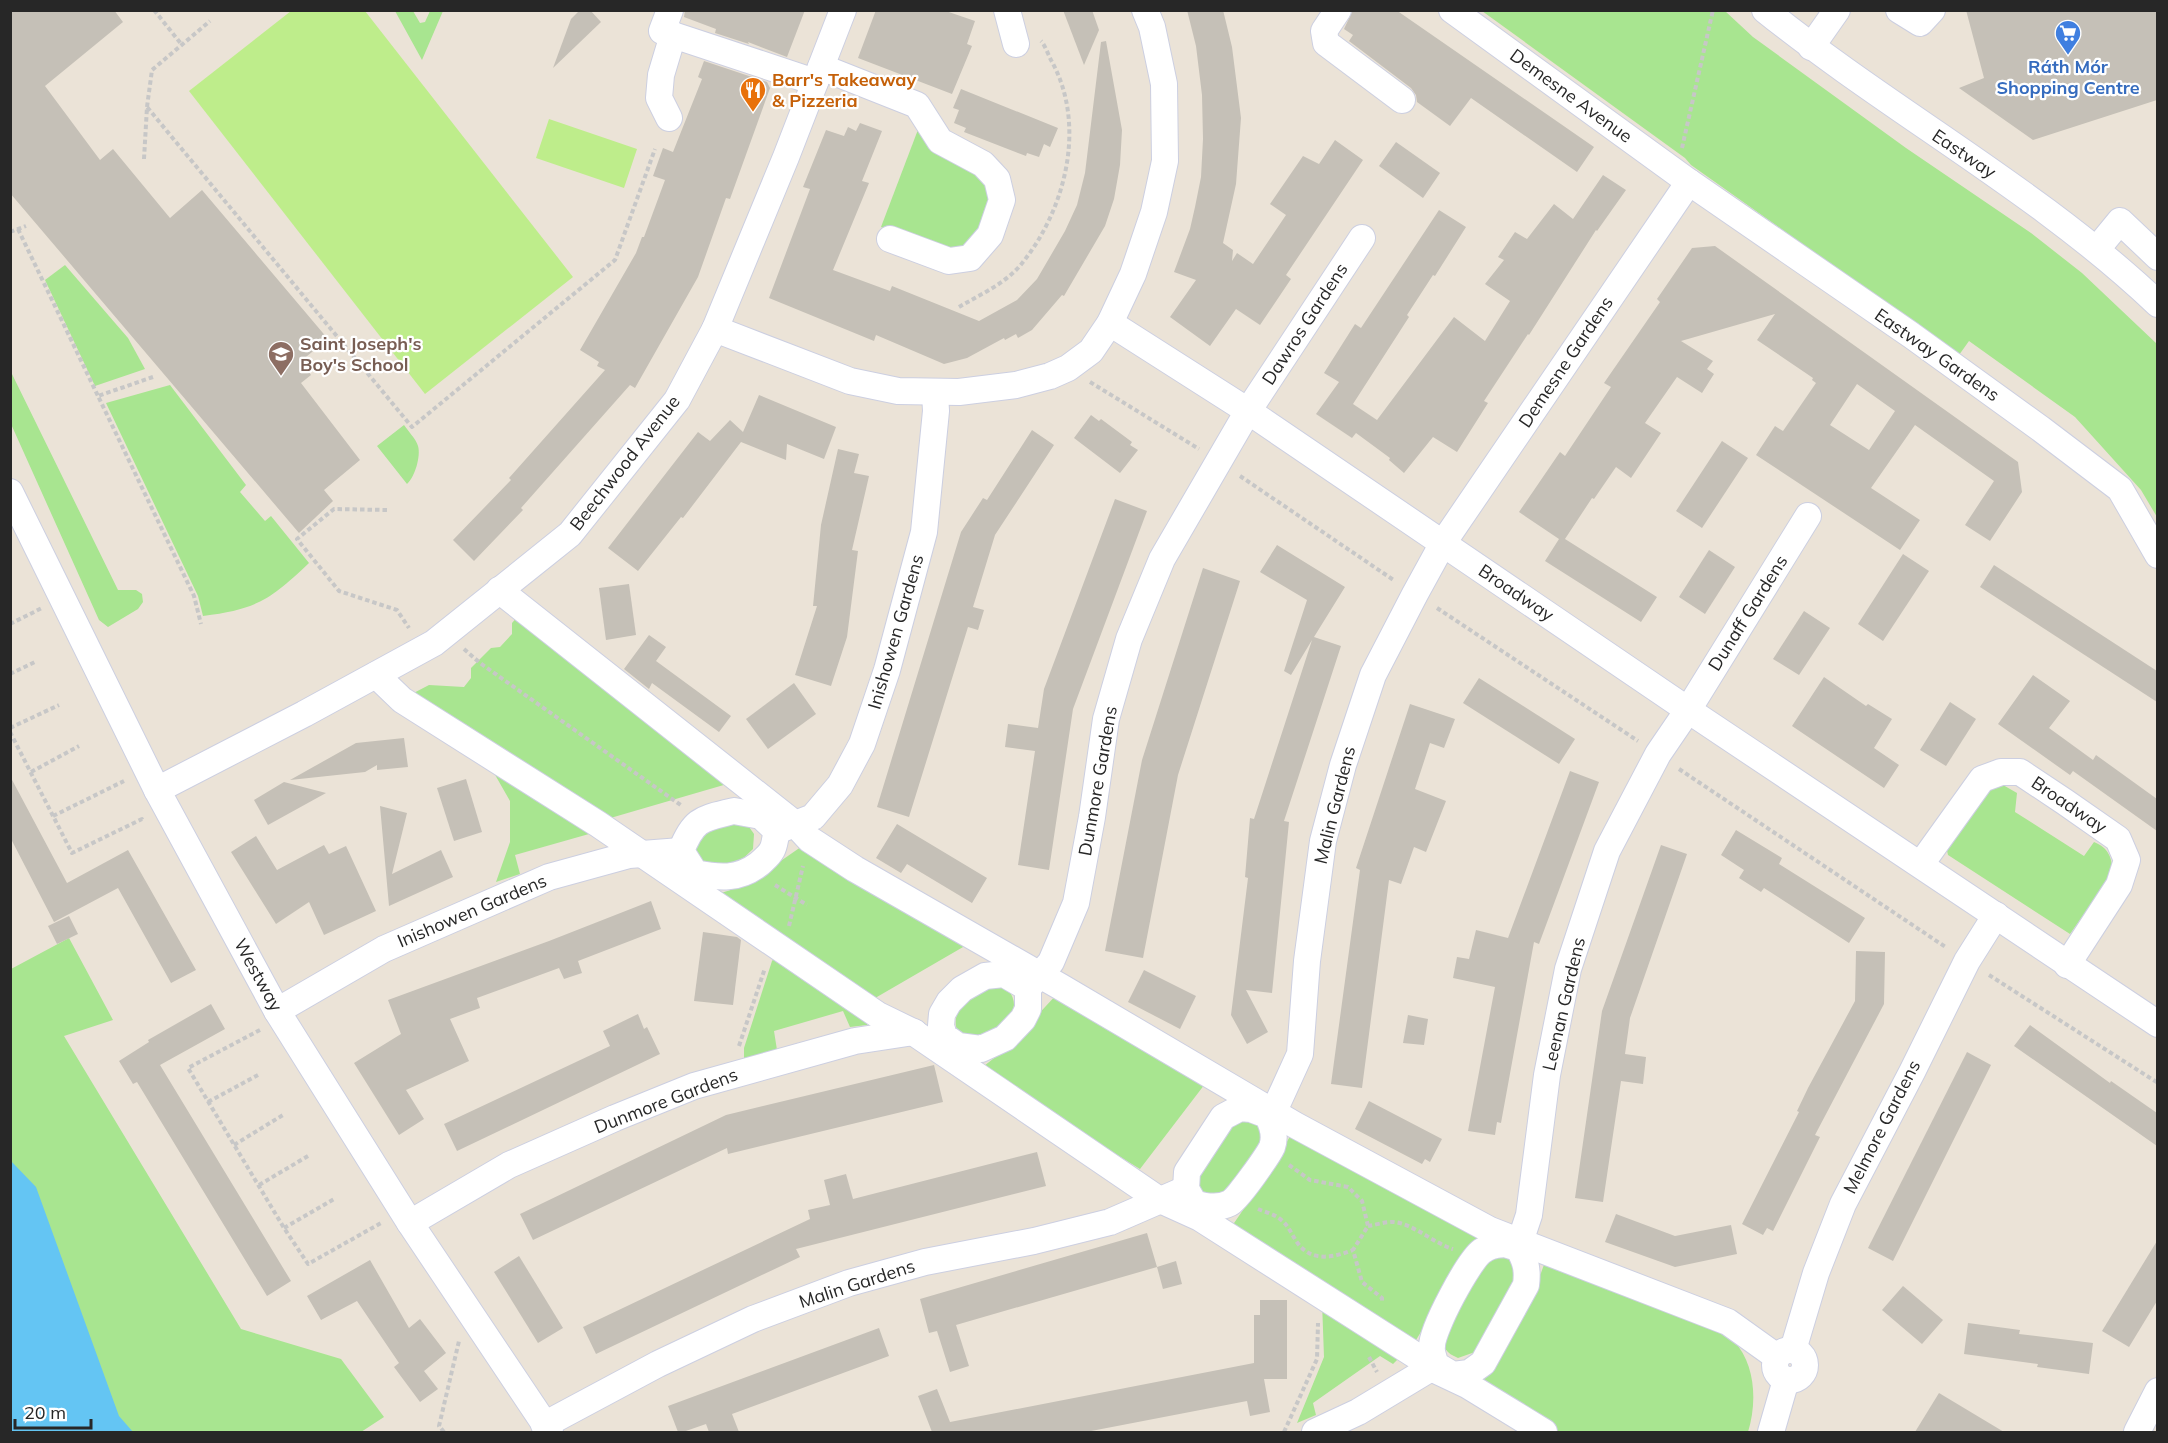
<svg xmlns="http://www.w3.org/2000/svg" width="2168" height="1443" font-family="Mulish,sans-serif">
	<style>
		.green { fill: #a8e590 }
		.pitch { fill: #beed8b }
		.water { fill: #64c5f3 }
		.building { fill: #c5c0b7; fill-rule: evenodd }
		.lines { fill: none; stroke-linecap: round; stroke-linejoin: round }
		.minor-casing { stroke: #cccfe1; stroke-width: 28 }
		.path { stroke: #c7c7c7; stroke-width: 4; stroke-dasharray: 4.5 3; stroke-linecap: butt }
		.minor { stroke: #fff; stroke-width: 26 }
		.labels { text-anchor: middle; stroke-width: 4.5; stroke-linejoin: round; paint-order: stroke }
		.shop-label { font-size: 18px; font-weight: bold; fill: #366cbe; stroke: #fff }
		.food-label { font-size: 18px; font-weight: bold; fill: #c56008; stroke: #fff; text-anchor: start }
		.street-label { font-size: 18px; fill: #272727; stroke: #fff }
		.education-label { font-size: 18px; font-weight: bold; fill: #785e54; stroke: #fff; text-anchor: start }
	</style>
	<rect width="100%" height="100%" fill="#ebe3d7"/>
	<g class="green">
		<polygon points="395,11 413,11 420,23 425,22 430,11 443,11 422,60"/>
		<polygon points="1482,11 1725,11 1753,37 1906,148 2031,233 2082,273 2157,344 2157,517 2141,490 2075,417 1969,341 1959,355 1691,165 1685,158"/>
		<polygon points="919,127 985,179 992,195 980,232 967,249 941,252 881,227"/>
		<polygon points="65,265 128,338 145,369 95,386 45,280"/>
		<polygon points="11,372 118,590 136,590 142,594 143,602 138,609 108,627 99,620 11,424"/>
		<path d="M170 385 246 485 240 492 265 521 271 516 309 563C270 600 257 609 203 616L198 596 106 403Z"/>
		<path d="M404 425C408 431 416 439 418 446 421 456 415 477 407 484L377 446Z"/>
		<polygon points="519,615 734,782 607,819 406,697 429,685 464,687 471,678 471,668 491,648 500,647 512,634 512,623"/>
		<polygon points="486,759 596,832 515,855 520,874 496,882 510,842 510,801"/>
		<path d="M2003 785 2017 793 2015 812 2084 856 2094 842C2109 848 2112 858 2113 873L2070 934 1948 855 1946 846 1993 786Z"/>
		<path d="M718 824H747L754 834 753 849C734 868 726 870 700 867L693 857V840Z"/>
		<polygon points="808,842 970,943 870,1001 718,894 746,885"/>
		<polygon points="69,938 113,1020 64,1036 241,1329 341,1359 384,1417 361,1432 11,1432 11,969"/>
		<polygon points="777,955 869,1015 867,1025 850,1027 843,1011 774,1031 777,1050 744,1060 744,1048 772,961"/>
		<path d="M992 985 1008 989C1027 1015 996 1029 978 1042L958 1033C948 1009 972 995 992 985Z"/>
		<polygon points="1058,993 1208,1080 1140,1169 979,1070 1008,1047"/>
		<path d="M1245 1118C1285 1132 1246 1172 1232 1193L1204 1198 1196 1189 1197 1170 1223 1131Z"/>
		<polygon points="1293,1131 1484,1235 1475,1243 1413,1345 1232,1226 1272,1168"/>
		<path d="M1488 1255 1515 1257 1518 1279 1475 1352 1458 1358C1446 1353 1443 1348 1442 1335Z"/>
		<path d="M1546 1259C1578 1271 1609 1283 1641 1294 1670 1306 1712 1317 1734 1341 1756 1365 1757 1403 1748 1432H1557L1478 1381 1541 1273Z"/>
		<polygon points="1322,1302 1402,1355 1393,1364 1380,1356 1313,1403 1316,1415 1297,1423 1324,1357"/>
	</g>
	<g class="pitch">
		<polygon points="291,11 365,11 573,277 425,394 189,91"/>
		<polygon points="549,119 637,149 624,188 536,158"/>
	</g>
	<polygon class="water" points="10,1160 36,1187 119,1416 133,1432 11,1432"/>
	<g class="building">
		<polygon points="10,10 114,10 123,22 45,86 100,160 113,149 170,218 202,190 328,339 301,361 311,375 301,383 360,460 324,490 333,501 299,533 10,193"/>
		<polygon points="580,10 590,10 601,22 553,68 571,19"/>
		<polygon points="685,10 805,10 787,57 748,42 749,44 715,33 716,29 684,17"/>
		<polygon points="876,10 943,10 975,21 967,44 972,46 952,94 858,58"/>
		<polygon points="1063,10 1092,10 1099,30 1084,65"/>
		<polygon points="1187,10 1223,10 1232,47 1241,118 1236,184 1223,243 1233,250 1232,261 1237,253 1253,264 1286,215 1270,204 1303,156 1319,164 1335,140 1363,160 1286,275 1291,279 1260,325 1236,309 1210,346 1170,317 1196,280 1174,272 1190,229 1195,207 1201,177 1203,139 1202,95 1196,46"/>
		<polygon points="1353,10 1396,10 1594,147 1577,172 1471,98 1450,126 1417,102 1416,95 1411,88 1349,41 1353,35 1344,29"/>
		<polygon points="1966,10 2157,10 2157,100 2033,140 1959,88 1984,78"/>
		<polygon points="1106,41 1122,130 1120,165 1114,199 1105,226 1064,296 1062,295 1032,330 1018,338 1016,334 1005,340 1004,338 967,358 944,364 876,335 874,341 769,298 810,189 803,187 826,130 844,136 848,127 856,131 860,123 882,131 862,181 869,183 833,270 890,291 892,286 979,321 1017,300 1037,279 1065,231 1077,205 1085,173 1101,42"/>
		<polygon points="704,61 767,82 770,88 730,199 726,198 698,277 635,388 630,385 521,508 523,510 474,561 453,540 511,480 509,478 605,370 597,366 599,362 580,350 636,253 642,237 644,237 665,180 653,176 663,148 673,152 702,79 698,77"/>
		<polygon points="961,89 1058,128 1050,147 1044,144 1039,157 1027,153 1026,156 964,132 966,128 954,123 959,110 953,108"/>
		<polygon points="1396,142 1440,173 1423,198 1379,166"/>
		<polygon points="1603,175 1626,190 1597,231 1596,230 1529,335 1528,334 1484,401 1488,403 1457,452 1433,437 1404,473 1389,460 1390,458 1356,433 1352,438 1316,414 1339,382 1324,373 1355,324 1361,328 1439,210 1466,227 1435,276 1433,275 1407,315 1409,317 1353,404 1377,420 1454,317 1485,341 1510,301 1485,284 1504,260 1498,257 1515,232 1527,239 1554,204 1573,219"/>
		<path d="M1715 246 2018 462 2022 492 1990 541 1965 525 1994 481 1915 425 1871 488 1920 520 1900 550 1756 455 1775 426 1783 431 1816 383 1812 380 1813 378 1757 340 1775 314 1681 341 1713 361 1707 369 1714 374 1702 393 1677 377 1645 423 1661 433 1631 478 1616 467 1594 499 1592 498 1565 539 1657 597 1641 622 1545 561 1559 539 1519 512 1560 452 1565 456 1611 387 1604 383 1660 302 1657 299 1692 248ZM1857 384 1895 411 1869 450 1830 425Z"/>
		<polygon points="759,395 836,427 824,459 787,444 786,460 741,442 683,518 681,517 638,571 608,548 698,432 710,441 730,420 743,432"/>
		<polygon points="1091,415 1099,421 1101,419 1132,442 1130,445 1138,450 1120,473 1074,438"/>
		<polygon points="1032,430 1054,445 995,535 973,607 984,610 978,630 968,627 909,817 877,807 961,532 983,498 987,500"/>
		<polygon points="1722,441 1748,458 1702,528 1676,511"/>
		<polygon points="838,449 859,454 854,473 869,476 852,550 858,551 847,637 831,686 795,675 817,606 813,606 821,525"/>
		<polygon points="1115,499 1147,511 1073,709 1049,870 1018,865 1035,751 1005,747 1008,724 1038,728 1044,689"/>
		<polygon points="1277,545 1345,587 1314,637 1341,646 1284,821 1289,822 1272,993 1246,990 1268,1032 1247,1044 1231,1015 1248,878 1245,877 1250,818 1254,819 1312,640 1291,675 1284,671 1307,600 1260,572"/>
		<polygon points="1709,550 1735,567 1705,614 1679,597"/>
		<polygon points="1903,554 1929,571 1883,641 1858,624"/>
		<polygon points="1994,565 2157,671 2157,702 1980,587"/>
		<polygon points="1203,568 1240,581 1178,775 1143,958 1105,951 1142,760"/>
		<polygon points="629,584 636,635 606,640 599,588"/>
		<polygon points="1804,611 1830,628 1799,675 1773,659"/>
		<polygon points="649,635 666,647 656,661 731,716 719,732 652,683 649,689 624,669"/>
		<polygon points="2033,675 2070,701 2049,728 2093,760 2096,755 2157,799 2157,831 2073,771 2070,775 1998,724"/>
		<polygon points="1824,677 1866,706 1868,704 1892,719 1874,748 1899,765 1884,788 1792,726"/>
		<polygon points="1479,678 1575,739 1559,764 1463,703"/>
		<polygon points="794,683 816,714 768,749 746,719"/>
		<polygon points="1950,702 1976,719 1946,766 1920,750"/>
		<polygon points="1410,704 1455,719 1444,748 1430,743 1415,789 1446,801 1426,852 1414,847 1401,884 1389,880 1362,1088 1331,1084 1360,870 1356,868"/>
		<polygon points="404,738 408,767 377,770 377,765 365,772 290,780 356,743"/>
		<polygon points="1570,771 1599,782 1539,944 1534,942 1501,1123 1497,1122 1495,1135 1468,1131 1495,987 1453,978 1457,957 1469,959 1476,930 1508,938"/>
		<polygon points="10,776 67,883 128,850 196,970 171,983 118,888 54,922 10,837"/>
		<polygon points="466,779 482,832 454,841 437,788"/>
		<polygon points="284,782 326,793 268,825 254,800"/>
		<polygon points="380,806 407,813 392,874 441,850 453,877 389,906"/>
		<polygon points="897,824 987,878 972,903 907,864 901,873 876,858"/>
		<polygon points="1736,830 1782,858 1779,864 1865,918 1849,943 1764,888 1761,892 1739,878 1744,870 1721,855"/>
		<polygon points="256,836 277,870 324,845 329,854 346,846 376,911 324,935 309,902 276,924 231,852"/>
		<polygon points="1661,845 1687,854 1630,1018 1625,1054 1646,1057 1643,1084 1621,1081 1603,1202 1575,1198 1602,1011"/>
		<polygon points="651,901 661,929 578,961 582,973 564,979 559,968 477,998 480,1008 450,1019 469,1061 406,1090 424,1119 399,1135 354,1063 401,1034 388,1000 549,941"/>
		<polygon points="69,916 78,934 57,944 48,926"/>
		<polygon points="703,932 737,937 741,940 733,1005 694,1001"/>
		<polygon points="1856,951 1885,952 1884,1004 1815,1135 1820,1137 1773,1231 1767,1228 1763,1235 1742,1224 1799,1112 1797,1111 1808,1088 1855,1001"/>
		<polygon points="1144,970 1196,996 1180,1029 1128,1002"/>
		<polygon points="211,1004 225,1029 160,1065 291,1281 267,1296 137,1082 133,1084 119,1061 149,1042 148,1040"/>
		<polygon points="638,1014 644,1029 647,1027 660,1054 457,1151 444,1124 610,1046 603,1031"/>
		<polygon points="1408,1015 1428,1019 1424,1045 1403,1043"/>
		<polygon points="2030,1025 2110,1083 2111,1081 2157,1113 2157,1146 2014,1046"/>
		<polygon points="1967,1052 1991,1065 1893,1261 1868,1248"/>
		<polygon points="934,1065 943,1102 728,1154 727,1148 533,1240 520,1214 726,1115"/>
		<polygon points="1369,1101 1442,1139 1430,1162 1425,1159 1422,1164 1355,1129"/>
		<polygon points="1037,1152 1046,1186 796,1249 800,1257 596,1354 583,1327 810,1219 808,1210 830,1205 824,1180 846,1174 853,1199"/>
		<polygon points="1616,1214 1675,1236 1731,1225 1737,1254 1675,1267 1605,1242"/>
		<polygon points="1147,1233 1157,1267 956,1325 969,1366 950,1372 937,1331 929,1333 920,1299"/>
		<polygon points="2157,1241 2157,1301 2129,1347 2102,1331"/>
		<polygon points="519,1256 563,1328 538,1343 494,1272"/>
		<polygon points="370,1260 409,1328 420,1319 446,1353 424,1371 438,1389 420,1402 394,1367 399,1363 357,1301 321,1320 307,1296"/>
		<polygon points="1176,1261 1182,1284 1163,1289 1157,1267"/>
		<polygon points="1903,1286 1943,1320 1922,1344 1882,1310"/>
		<polygon points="1260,1300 1287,1300 1287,1379 1264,1379 1270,1412 1250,1416 1247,1401 1086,1432 932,1432 918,1396 937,1389 950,1422 1254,1363 1254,1315 1260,1315"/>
		<polygon points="1968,1323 2020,1330 2019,1334 2093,1343 2089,1374 2037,1367 2038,1364 1964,1354"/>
		<polygon points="879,1328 889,1356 732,1414 739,1432 709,1432 706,1424 683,1432 678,1432 668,1406"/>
		<polygon points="1939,1393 2004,1432 1915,1432"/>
	</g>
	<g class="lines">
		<g class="minor-casing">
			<g id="minor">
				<polyline points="670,10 662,31 673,35"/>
				<polyline points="1007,10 1016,44"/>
				<polyline points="1338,10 1324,31 1326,43 1402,100"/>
				<polyline points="1452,10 1689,182 1911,335 2041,429 2120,489 2158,555"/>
				<path d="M1765 10C1893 113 2039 191 2158 304"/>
				<polyline points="1899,10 1920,23 1932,10"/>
				<polyline points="1811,47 1837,10"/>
				<polyline points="821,67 917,105 940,141 983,164 997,179 1002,200 990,235 970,258 949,261 890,239"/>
				<polyline points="669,118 659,98 661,75 673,35 815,82"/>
				<polyline points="2097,249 2120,221 2158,257"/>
				<polyline points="1110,323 1248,411 1688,710 2158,1024"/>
				<polyline points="715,329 850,381 898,391 959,392 1016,385 1050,376 1068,368 1091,351 1110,323 1133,274 1154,212 1165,161 1164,84 1152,27 1145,10"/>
				<polyline points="10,492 157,790 277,1011 410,1223 550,1432"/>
				<polyline points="499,590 795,824 809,839 855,869 1061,987 1295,1125 1490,1230 1728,1322 1777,1357"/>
				<polyline points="376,675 402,700 598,824 878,1015 913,1032 1158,1199 1200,1218 1415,1355 1431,1368 1467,1385 1544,1432"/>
				<polyline points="157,790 304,714 434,643 570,534 677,400 715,329 786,157 843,10"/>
				<path d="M734 811 761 816 777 831C775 837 775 845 772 850 769 856 763 860 759 864 738 880 719 878 695 873L681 851C694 818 702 819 734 811Z"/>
				<polyline points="782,829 813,817 840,785 862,744 887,670 924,532 936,411 935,393"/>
				<polyline points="1921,864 1982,779 2001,772 2020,772 2065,802 2118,839 2127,860 2119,885 2067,965"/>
				<polyline points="1028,988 1004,974 985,976 962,989 949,1002 942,1014 941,1026 944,1036 958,1046 981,1049 1005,1038 1023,1019 1028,1009 1028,988 1051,962 1076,903 1092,817 1106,719 1129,639 1162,559 1248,411 1362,238"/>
				<polyline points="277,1011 384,949 549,877 629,855 681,851"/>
				<path d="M1240 1108 1251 1109 1267 1115C1272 1124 1276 1136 1272 1147 1269 1154 1237 1200 1230 1203 1218 1209 1206 1207 1194 1203L1186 1189 1187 1172 1223 1117Z"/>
				<polyline points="1267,1115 1279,1100 1300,1054 1307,961 1323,841 1343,765 1373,675 1415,594 1443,543 1689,182"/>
				<polyline points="410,1223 509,1165 615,1118 694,1086 855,1041 914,1032"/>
				<path d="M1505 1244 1518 1248C1526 1261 1528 1270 1526 1285L1483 1363 1469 1373 1453 1375 1436 1365C1434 1359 1431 1352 1432 1346 1432 1329 1469 1260 1482 1251 1490 1245 1496 1245 1505 1244Z"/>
				<polyline points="1518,1248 1529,1215 1547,1075 1568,969 1607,851 1658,754 1688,710 1808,516"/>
				<circle cx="1790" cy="1365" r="15"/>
				<polyline points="1793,1350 1816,1273 1843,1204 1912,1072 1967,961 1996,915"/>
				<polyline points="544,1425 658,1364 753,1319 849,1283 925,1262 1034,1241 1110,1222 1186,1189"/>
				<polyline points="1315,1432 1358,1412 1436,1365"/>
				<polyline points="1771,1432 1786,1380"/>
				<polyline points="2137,1432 2158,1391"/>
			</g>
		</g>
		<g class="path">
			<polyline points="154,10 182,45"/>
			<polyline points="147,107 152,70 210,21"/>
			<polyline points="1682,148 1713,10"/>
			<polyline points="144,159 147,107 412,427 615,260 655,149"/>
			<polyline points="18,229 98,396"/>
			<polyline points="10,232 26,226"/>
			<path d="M959 307C981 294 1007 283 1023 262 1066 208 1087 124 1051 60 1048 54 1045 45 1041 41"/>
			<polyline points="153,377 98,396 194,596 201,624"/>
			<polyline points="1090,382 1199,449"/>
			<polyline points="1240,476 1395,581"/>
			<polyline points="387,510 334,509 297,539 339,591 397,610 409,628"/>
			<polyline points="1437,608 1638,741"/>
			<polyline points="10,624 42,608"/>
			<polyline points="464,649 480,663 682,806"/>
			<polyline points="10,674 37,661"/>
			<polyline points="10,728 59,705"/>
			<polyline points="10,732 72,853 142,819 144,822"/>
			<polyline points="1679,769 1947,948"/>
			<polyline points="31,772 79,746"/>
			<polyline points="53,816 124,781"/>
			<polyline points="775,885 807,905"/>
			<polyline points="789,926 803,866"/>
			<polyline points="1989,975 2158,1083"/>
			<polyline points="260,1030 188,1068 284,1228 308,1264 381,1223"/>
			<polyline points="739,1046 765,968"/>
			<polyline points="208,1102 258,1075"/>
			<polyline points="234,1145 283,1115"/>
			<polyline points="1289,1165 1310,1180 1348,1187 1362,1201 1368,1226 1353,1250 1362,1282 1382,1298 1382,1303"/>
			<polyline points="259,1185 308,1156"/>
			<path d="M1258 1209C1265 1212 1274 1214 1280 1219 1290 1226 1292 1237 1300 1246 1314 1262 1335 1257 1353 1250"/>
			<path d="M1368 1226C1375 1225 1384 1222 1392 1222 1411 1222 1433 1243 1453 1249"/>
			<polyline points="284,1228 334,1199"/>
			<polyline points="1369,1357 1377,1372"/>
			<polyline points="444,1432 439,1426 459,1341"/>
			<polyline points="1284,1432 1317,1359 1318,1323"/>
		</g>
		<use href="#minor" class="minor"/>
	</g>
	<defs>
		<g id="supermarket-pin" transform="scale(1.35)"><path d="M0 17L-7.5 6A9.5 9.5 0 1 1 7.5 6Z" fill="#3f7fe0" stroke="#fff"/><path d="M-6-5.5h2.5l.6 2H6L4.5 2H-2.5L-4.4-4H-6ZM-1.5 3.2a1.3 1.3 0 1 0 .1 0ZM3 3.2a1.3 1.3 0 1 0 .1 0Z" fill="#fff"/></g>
		<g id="restaurant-pin" transform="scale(1.35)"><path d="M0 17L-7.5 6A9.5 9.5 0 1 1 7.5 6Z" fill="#e8710a" stroke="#fff"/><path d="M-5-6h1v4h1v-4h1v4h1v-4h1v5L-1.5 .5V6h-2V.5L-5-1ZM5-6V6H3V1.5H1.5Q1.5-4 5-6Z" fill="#fff"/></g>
		<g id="school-pin" transform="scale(1.35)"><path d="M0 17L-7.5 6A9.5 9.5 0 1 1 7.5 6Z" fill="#8d6e63" stroke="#fff"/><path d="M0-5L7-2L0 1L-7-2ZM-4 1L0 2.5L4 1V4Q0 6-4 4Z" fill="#fff"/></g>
	</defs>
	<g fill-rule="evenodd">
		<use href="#supermarket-pin" x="2068" y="33"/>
		<use href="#restaurant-pin" x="753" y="90"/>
		<use href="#school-pin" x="281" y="354"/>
	</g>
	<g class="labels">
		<g class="shop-label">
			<text x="2068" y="73">Ráth Mór<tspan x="2068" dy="21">Shopping Centre</tspan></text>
		</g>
		<g class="food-label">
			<text x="772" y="86">Barr's Takeaway<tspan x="772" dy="21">&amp; Pizzeria</tspan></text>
		</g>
		<g class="street-label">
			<text transform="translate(1571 96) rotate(36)" y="6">Demesne Avenue</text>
			<text transform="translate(1964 154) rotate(34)" y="6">Eastway</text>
			<text transform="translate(1305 324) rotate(-57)" y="6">Dawros Gardens</text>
			<text transform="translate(1937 355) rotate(35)" y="6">Eastway Gardens</text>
			<text transform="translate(1566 362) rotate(-56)" y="6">Demesne Gardens</text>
			<text transform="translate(625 463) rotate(-52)" y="6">Beechwood Avenue</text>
			<text transform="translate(1516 593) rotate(34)" y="6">Broadway</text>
			<text transform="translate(1748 613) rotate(-58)" y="6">Dunaff Gardens</text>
			<text transform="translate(896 632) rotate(-74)" y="6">Inishowen Gardens</text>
			<text transform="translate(1098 781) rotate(-80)" y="6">Dunmore Gardens</text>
			<text transform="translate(1335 805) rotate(-76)" y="6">Malin Gardens</text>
			<text transform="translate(2069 805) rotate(34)" y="6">Broadway</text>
			<text transform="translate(472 911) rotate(-23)" y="6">Inishowen Gardens</text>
			<text transform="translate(258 975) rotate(61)" y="6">Westway</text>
			<text transform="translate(1564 1004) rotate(-77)" y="6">Leenan Gardens</text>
			<text transform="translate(666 1101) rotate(-21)" y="6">Dunmore Gardens</text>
			<text transform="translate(1882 1127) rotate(-63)" y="6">Melmore Gardens</text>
			<text transform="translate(857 1284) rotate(-18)" y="6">Malin Gardens</text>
		</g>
		<g class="education-label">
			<text x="300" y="350">Saint Joseph's<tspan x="300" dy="21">Boy's School</tspan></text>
		</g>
	</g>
	<rect width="2168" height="1443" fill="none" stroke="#272727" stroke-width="24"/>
	<path d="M15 1419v9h76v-9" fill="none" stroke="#272727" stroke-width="3"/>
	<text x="24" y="1419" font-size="18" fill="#272727" stroke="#ffffff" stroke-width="4.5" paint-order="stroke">20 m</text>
</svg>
